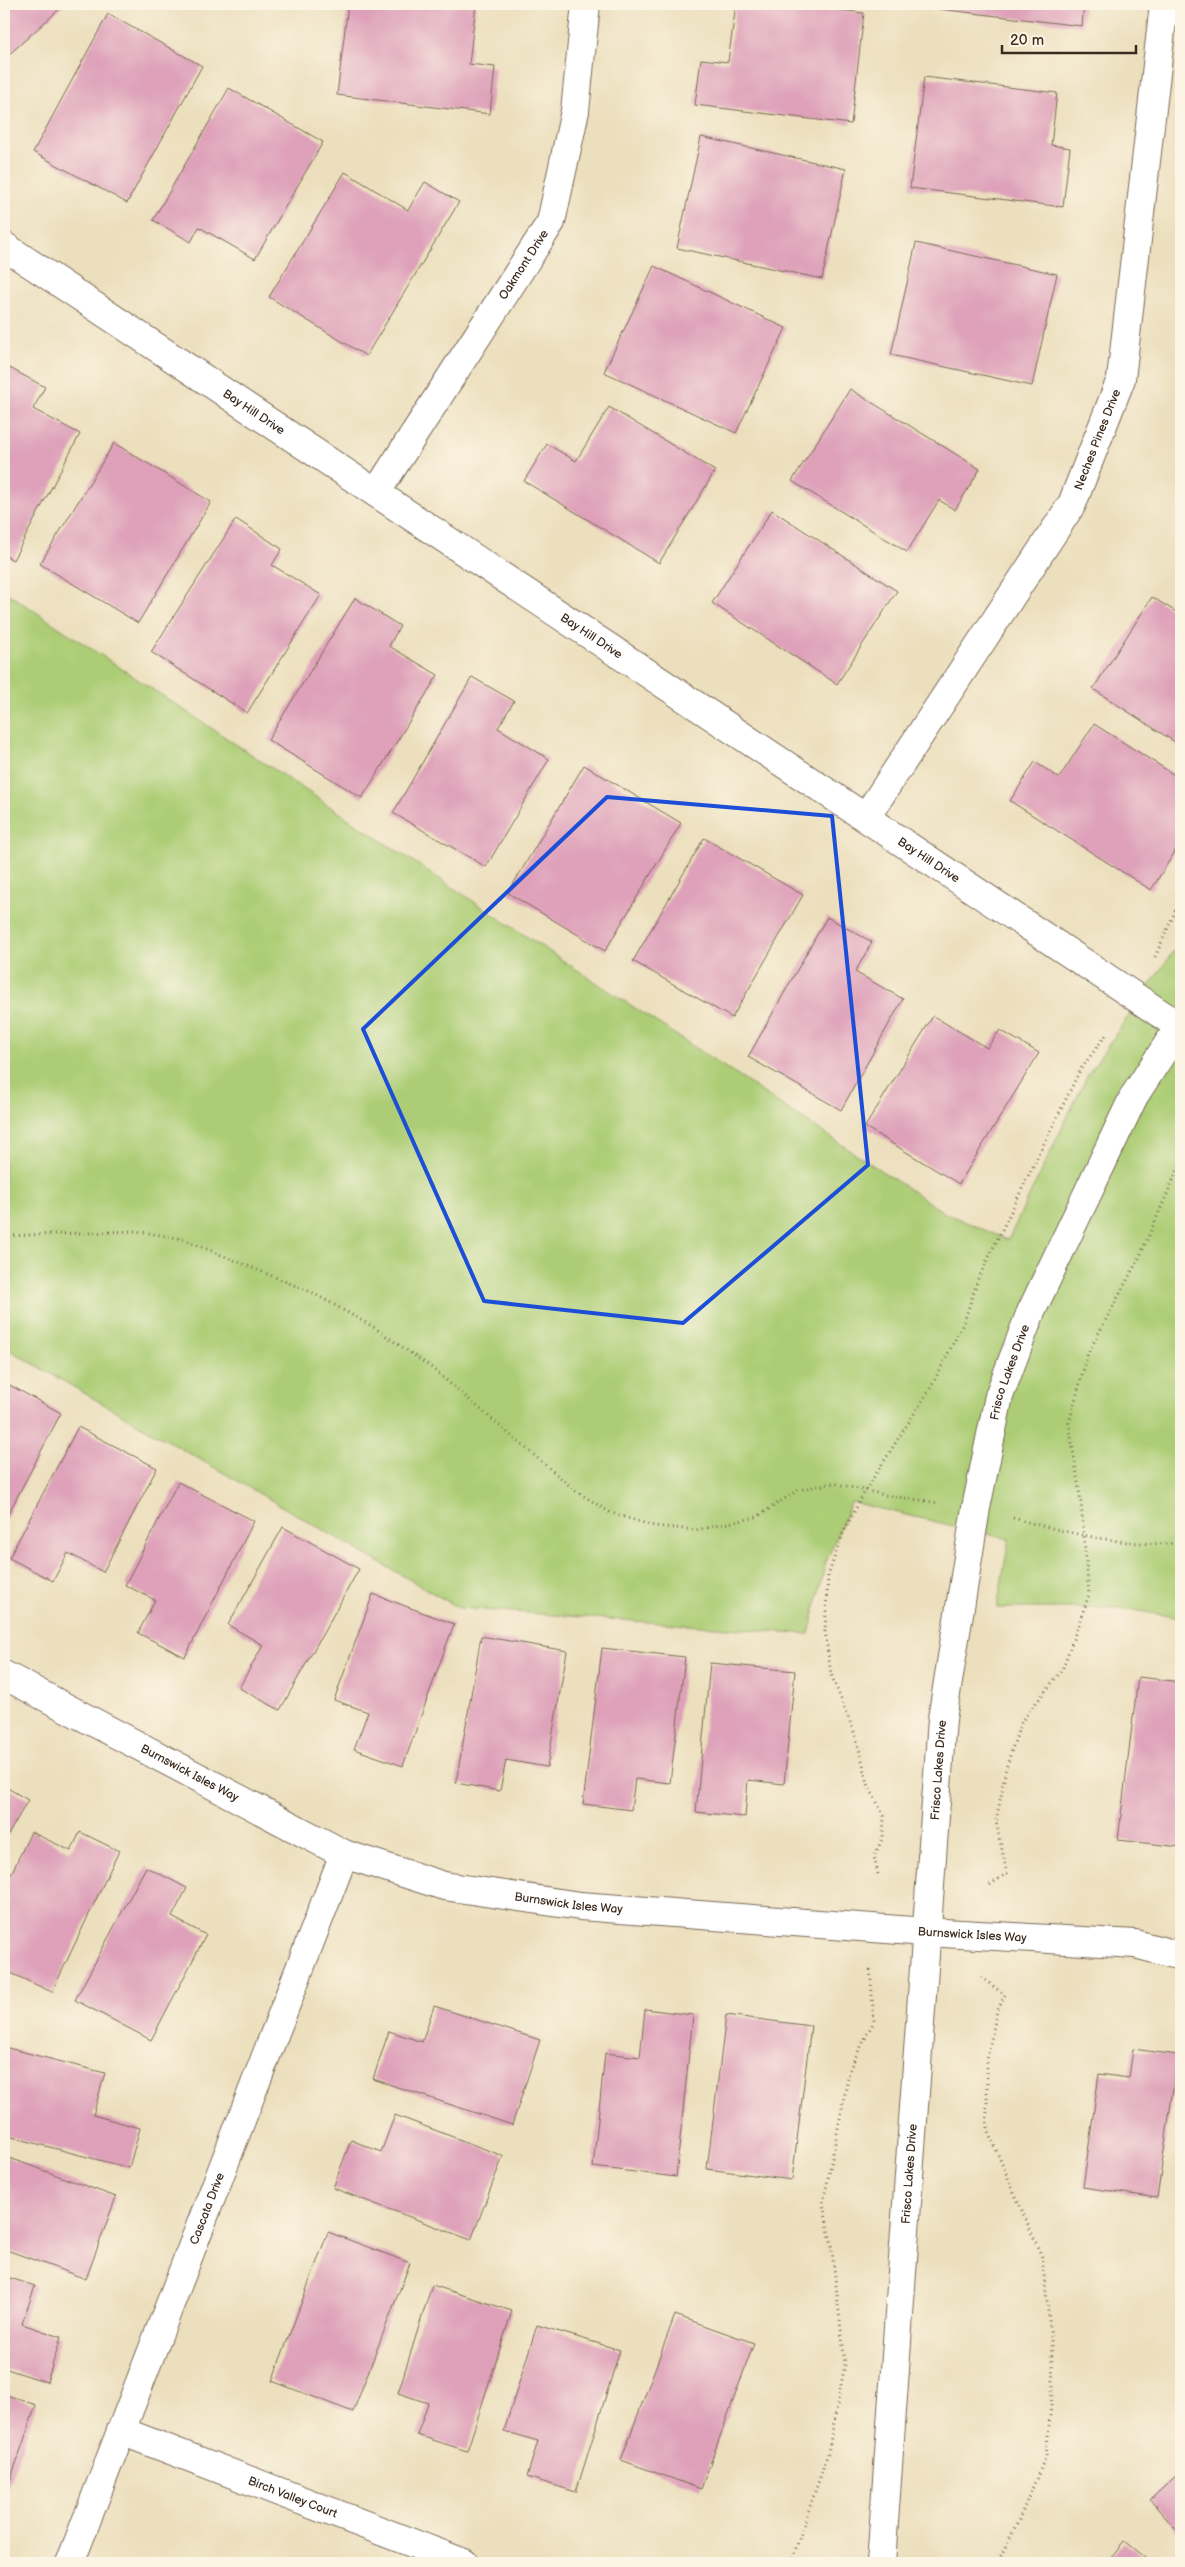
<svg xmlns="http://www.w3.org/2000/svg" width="1185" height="2567" font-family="'Balsamiq Sans',sans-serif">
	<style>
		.green { fill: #accd75; stroke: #747c4a }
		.building { fill: #dea1b9 }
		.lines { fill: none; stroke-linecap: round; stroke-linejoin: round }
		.minor-casing { stroke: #796956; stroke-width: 30 }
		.path { stroke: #796956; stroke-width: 3; stroke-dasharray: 1 4; stroke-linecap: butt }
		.minor { stroke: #fff; stroke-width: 28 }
		.marked { fill: none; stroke: #1d4ed8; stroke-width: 4; stroke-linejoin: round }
		.labels { text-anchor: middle; stroke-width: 4.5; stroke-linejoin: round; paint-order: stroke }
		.street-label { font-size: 12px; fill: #3b2a1e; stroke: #fcf5e5 }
	</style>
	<rect width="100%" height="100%" fill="#fcf5e5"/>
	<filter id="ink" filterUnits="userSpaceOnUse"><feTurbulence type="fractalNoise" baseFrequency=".02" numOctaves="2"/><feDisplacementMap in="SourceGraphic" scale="10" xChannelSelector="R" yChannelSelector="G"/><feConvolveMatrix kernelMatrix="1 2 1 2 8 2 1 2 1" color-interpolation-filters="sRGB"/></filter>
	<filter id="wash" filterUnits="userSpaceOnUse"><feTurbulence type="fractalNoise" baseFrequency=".0096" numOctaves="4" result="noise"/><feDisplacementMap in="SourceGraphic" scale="20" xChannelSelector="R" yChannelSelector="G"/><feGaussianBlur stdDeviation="1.12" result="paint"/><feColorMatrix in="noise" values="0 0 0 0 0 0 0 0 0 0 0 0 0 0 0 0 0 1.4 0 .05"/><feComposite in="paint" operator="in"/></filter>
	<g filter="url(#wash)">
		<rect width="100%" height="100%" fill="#ecdfbd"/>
		<polygon class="green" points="4,591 945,1213 1008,1240 1087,1076 1181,940 1181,1618 1120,1608 997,1608 1009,1539 851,1502 826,1562 809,1634 459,1608 4,1347"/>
		<g id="blocks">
			<g class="building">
				<polygon points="4,4 65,4 4,59"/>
				<polygon points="348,4 476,4 469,64 495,67 490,114 337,95"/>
				<polygon points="736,4 787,4 864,13 851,124 695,105 701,59 728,62"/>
				<polygon points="940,4 1084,4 1082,26 939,9"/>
				<polygon points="108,14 202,66 127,203 33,152"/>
				<polygon points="924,77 1057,93 1051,145 1070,148 1063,207 910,188"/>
				<polygon points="229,88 323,142 255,259 199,227 191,242 153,220"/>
				<polygon points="701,137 846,169 822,279 677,248"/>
				<polygon points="345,172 408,210 425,182 459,202 366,356 269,297"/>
				<polygon points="916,243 1057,274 1032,386 891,355"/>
				<polygon points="654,266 786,328 736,433 604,372"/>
				<polygon points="4,365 45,387 33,409 80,434 13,560 4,555"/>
				<polygon points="850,389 980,469 955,510 939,500 907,552 792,481"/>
				<polygon points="609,407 715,471 659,563 524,481 547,444 576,461"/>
				<polygon points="114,443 211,502 138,623 40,564"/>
				<polygon points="772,510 897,591 837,684 712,603"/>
				<polygon points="236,519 282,549 272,565 321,595 247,713 151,652"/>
				<polygon points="1152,597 1181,615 1181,746 1093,689"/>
				<polygon points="355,598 400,626 389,646 438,675 362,798 268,740"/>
				<polygon points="472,677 514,701 498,728 549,759 486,867 393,813"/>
				<polygon points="1094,724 1181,779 1181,842 1151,890 1010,801 1035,762 1059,778"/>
				<polygon points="584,765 681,823 605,951 508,893"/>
				<polygon points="704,838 803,895 732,1018 633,961"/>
				<polygon points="827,917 872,942 855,972 903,999 841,1110 748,1057"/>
				<polygon points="933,1016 987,1048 1000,1030 1039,1053 959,1184 865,1127"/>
				<polygon points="4,1382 61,1413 4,1522"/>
				<polygon points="78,1427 157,1468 103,1572 68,1553 53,1581 9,1558"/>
				<polygon points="178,1482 254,1521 185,1657 138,1633 155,1600 125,1585"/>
				<polygon points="283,1527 359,1569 280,1710 239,1688 263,1645 228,1625"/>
				<polygon points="373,1594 454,1624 403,1766 354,1749 368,1712 334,1700"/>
				<polygon points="481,1636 567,1651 547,1767 506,1760 500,1791 456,1783"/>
				<polygon points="602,1648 685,1657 670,1783 635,1779 631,1810 583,1804"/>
				<polygon points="710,1663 795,1671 784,1784 748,1780 745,1817 696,1812"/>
				<polygon points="1138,1677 1181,1682 1181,1847 1118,1840"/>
				<polygon points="4,1786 28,1800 4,1842"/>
				<polygon points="31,1832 71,1851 80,1832 119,1851 52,1992 4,1970 4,1889"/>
				<polygon points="146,1867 187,1888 172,1917 206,1935 151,2040 75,2000"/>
				<polygon points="434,2006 540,2040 512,2125 373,2079 389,2031 422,2042"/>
				<polygon points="645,2009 693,2015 676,2177 593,2167 605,2053 640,2057"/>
				<polygon points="726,2015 811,2026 792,2180 707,2169"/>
				<polygon points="4,2047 105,2073 93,2115 140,2128 129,2168 4,2135"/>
				<polygon points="1133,2049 1178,2055 1157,2198 1083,2187 1099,2074 1129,2078"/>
				<polygon points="395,2115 503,2156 471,2240 333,2188 351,2140 381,2152"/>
				<polygon points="4,2156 116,2197 86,2279 4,2249"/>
				<polygon points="328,2232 410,2263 353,2412 272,2381"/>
				<polygon points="4,2276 35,2286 22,2324 61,2337 47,2382 4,2368"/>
				<polygon points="432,2285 512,2311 467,2451 417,2435 428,2403 398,2393"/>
				<polygon points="675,2315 754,2343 701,2489 621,2460"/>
				<polygon points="537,2325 620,2350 576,2492 527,2477 538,2441 504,2431"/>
				<polygon points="4,2394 36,2405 8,2487 4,2485"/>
				<polygon points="1181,2471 1181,2535 1150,2500"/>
				<polygon points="1124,2541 1151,2563 1106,2563"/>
			</g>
		</g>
	</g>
	<g filter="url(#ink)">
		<use href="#blocks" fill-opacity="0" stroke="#796956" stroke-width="1"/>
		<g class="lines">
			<g class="minor-casing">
				<g id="minor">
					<path id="s1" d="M4 246 1179 1026"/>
					<path id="s2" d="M376 493 551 222 575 111 586 4"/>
					<path id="s3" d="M866 817 1072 504 1121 379 1164 4"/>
					<path id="s4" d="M4 1675 344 1854 444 1886 580 1906 926 1932 1135 1944 1181 1956"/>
					<path id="s5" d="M121 2431 464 2563"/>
					<path id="s6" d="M70 2563 344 1854"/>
					<path id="s7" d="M881 2563 942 1719 976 1508 999 1396 1030 1314 1134 1096 1181 1024"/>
				</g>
			</g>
			<g class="path">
				<polyline points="1155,957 1181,898"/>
				<polyline points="4,1236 136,1231 183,1239 313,1293 375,1328 432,1368 576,1491 611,1513 654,1526 696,1530 757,1517 798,1490 833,1483 885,1495 939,1503"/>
				<path d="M1013 1518C1068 1533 1125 1547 1181 1543"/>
				<polyline points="878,1874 874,1857 883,1837 884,1816 869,1787 856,1737 831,1674 825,1631 828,1576 843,1533 865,1491 931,1387 964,1322 978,1279 1080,1070 1106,1035"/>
				<polyline points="990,1885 1007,1873 996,1822 1006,1768 1021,1722 1062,1670 1089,1595 1081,1503 1069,1423 1088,1353 1139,1258 1181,1162"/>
				<polyline points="981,1977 1005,1995 997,2011 987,2059 987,2129 1042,2257 1051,2337 1053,2386 1046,2456 1018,2522 997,2563"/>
				<polyline points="791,2563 828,2453 845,2364 831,2242 823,2204 850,2068 874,2021 870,1967"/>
			</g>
			<use href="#minor" class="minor"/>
		</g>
	</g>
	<path class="marked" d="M607 797 832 816 868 1165 683 1323 484 1301 363 1029Z"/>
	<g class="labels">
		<g class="street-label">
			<text dy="4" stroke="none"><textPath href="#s2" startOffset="272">Oakmont Drive</textPath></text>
			<text dy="4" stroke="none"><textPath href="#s1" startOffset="300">Bay Hill Drive</textPath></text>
			<text dy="4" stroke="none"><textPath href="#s3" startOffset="444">Neches Pines Drive</textPath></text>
			<text dy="4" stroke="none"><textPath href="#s1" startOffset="705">Bay Hill Drive</textPath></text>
			<text dy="4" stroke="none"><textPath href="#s1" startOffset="1110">Bay Hill Drive</textPath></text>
			<text dy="4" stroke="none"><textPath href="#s7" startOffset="1200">Frisco Lakes Drive</textPath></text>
			<text dy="4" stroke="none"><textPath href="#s7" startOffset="795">Frisco Lakes Drive</textPath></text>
			<text dy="4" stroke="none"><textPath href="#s4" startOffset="210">Burnswick Isles Way</textPath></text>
			<text dy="4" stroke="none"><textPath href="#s4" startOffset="615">Burnswick Isles Way</textPath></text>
			<text dy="4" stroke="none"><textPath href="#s4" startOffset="1020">Burnswick Isles Way</textPath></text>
			<text dy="4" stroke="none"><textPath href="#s7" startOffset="390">Frisco Lakes Drive</textPath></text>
			<text dy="4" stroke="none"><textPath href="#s6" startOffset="380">Cascata Drive</textPath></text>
			<text dy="4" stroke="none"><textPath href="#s5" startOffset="184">Birch Valley Court</textPath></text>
		</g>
	</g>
	<rect width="1185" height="2567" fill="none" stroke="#fcf5e5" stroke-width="20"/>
	<path d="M1002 45v8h134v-8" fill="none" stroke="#3b2a1e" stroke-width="2.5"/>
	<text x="1010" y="45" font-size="15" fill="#3b2a1e" stroke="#fcf5e5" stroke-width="4" paint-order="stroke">20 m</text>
</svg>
